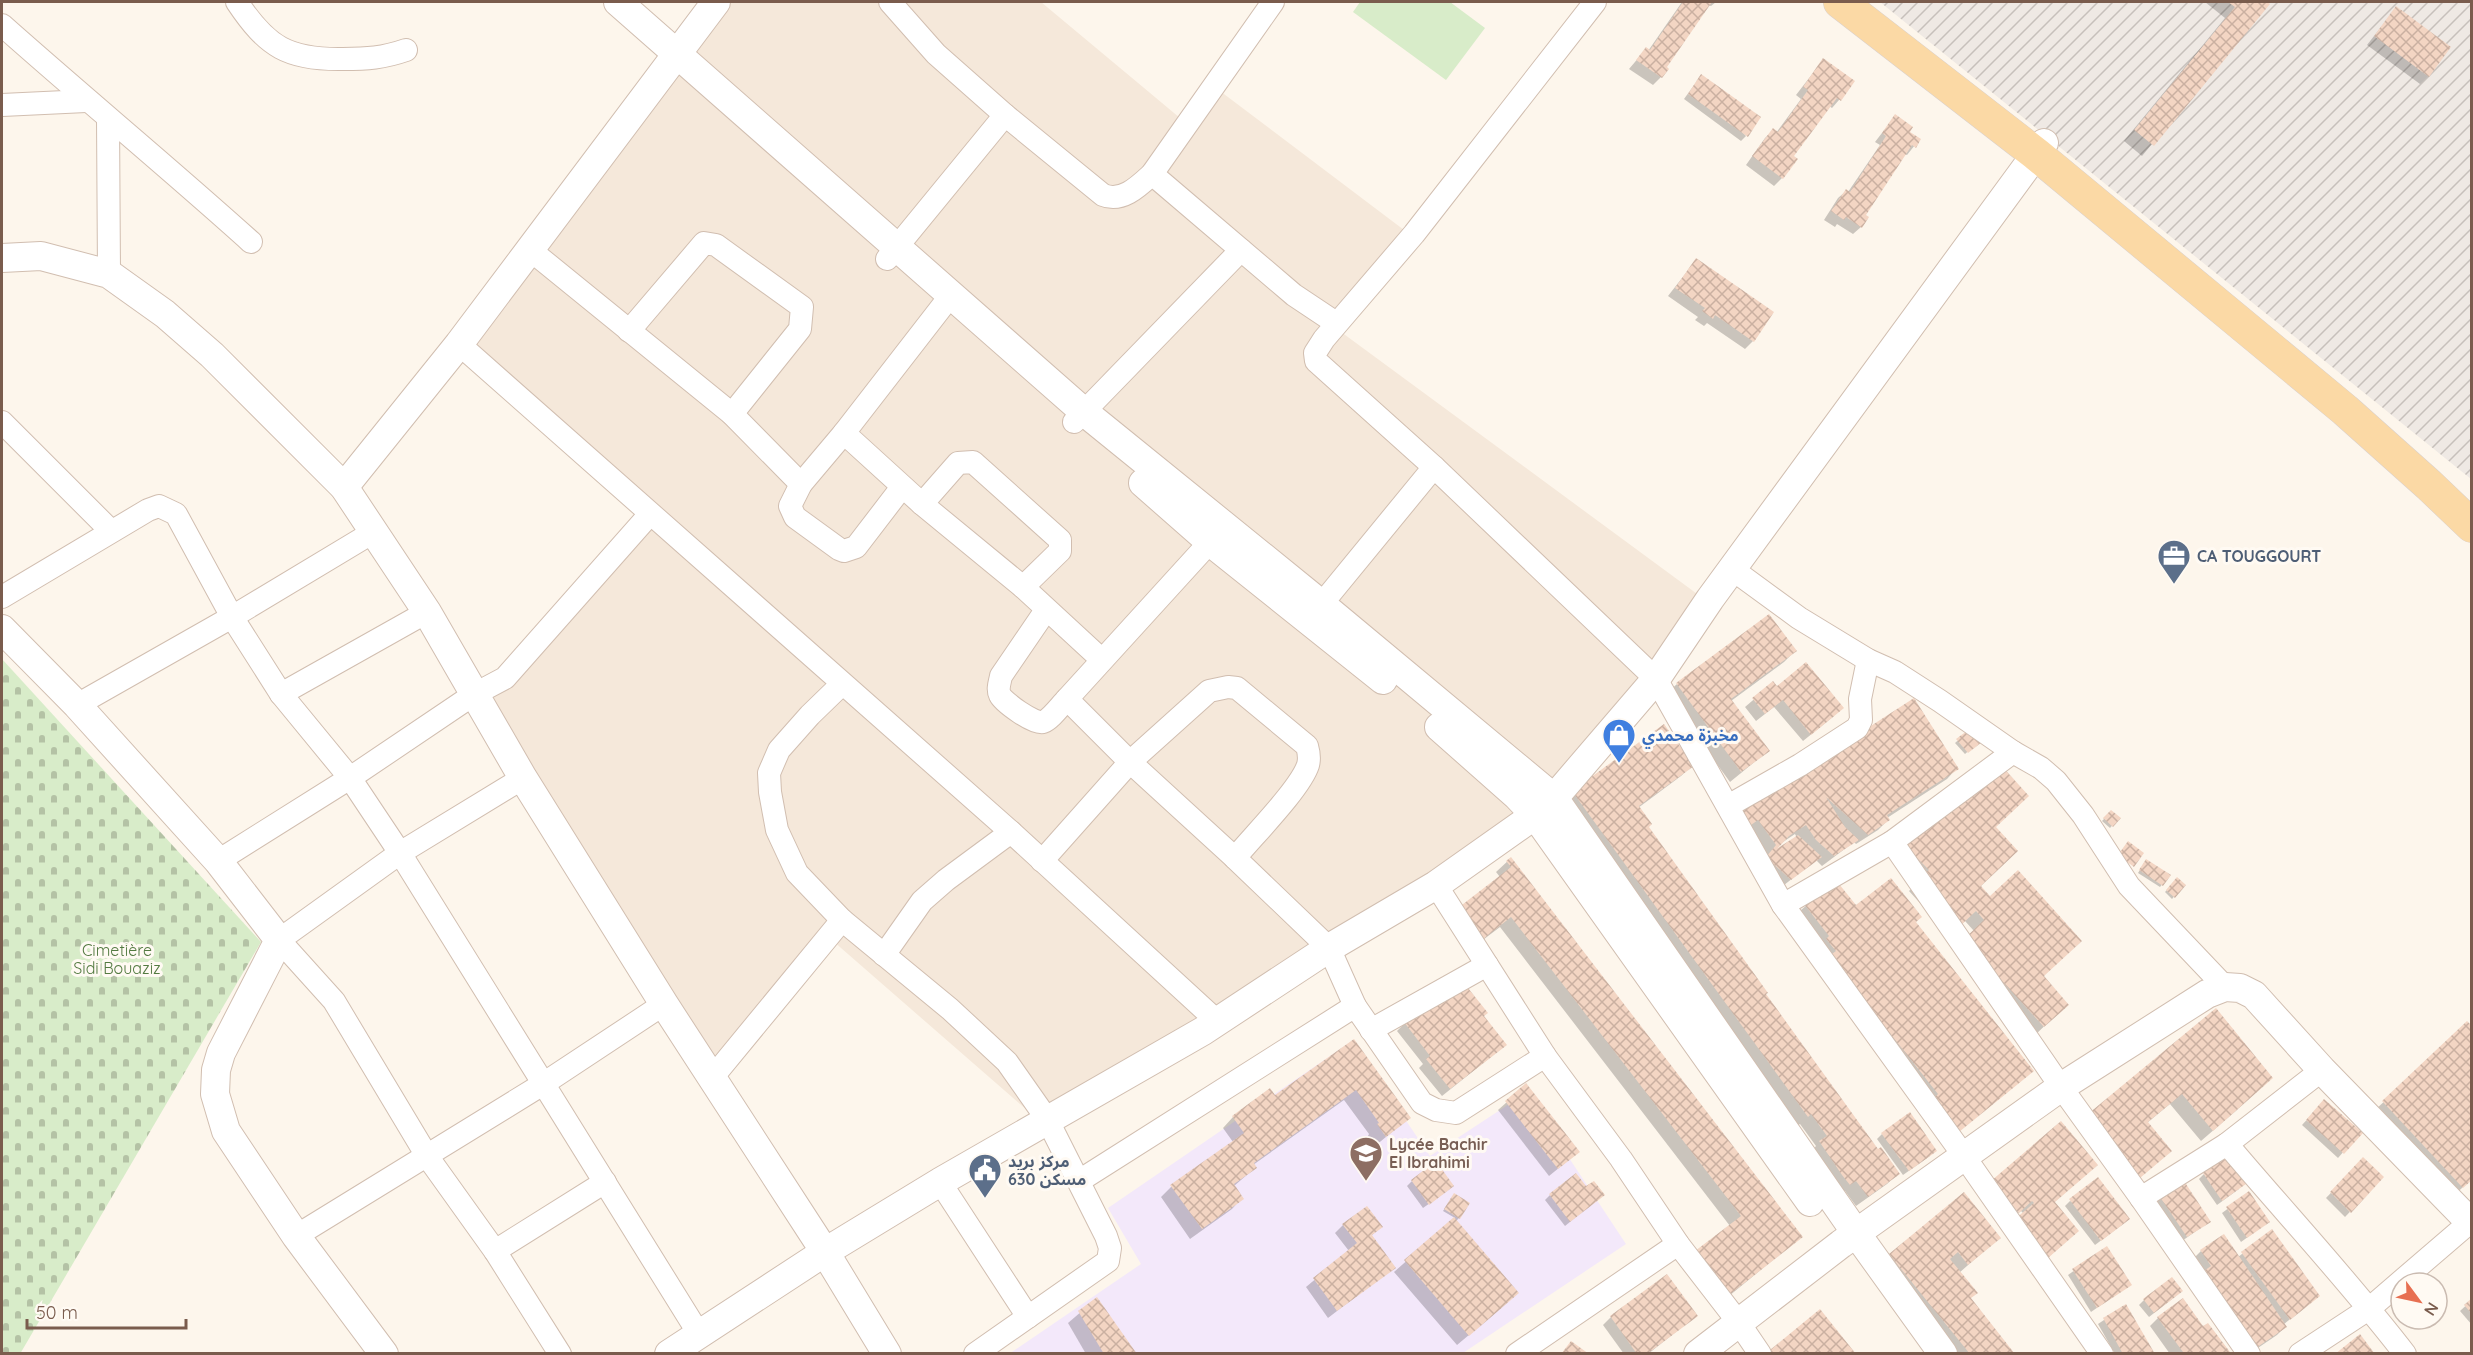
<svg xmlns="http://www.w3.org/2000/svg" width="2473" height="1355" font-family="Quicksand,'Noto Sans Arabic',sans-serif">
	<style>
		.residential { fill: #f5e8da }
		.industrial { fill: url(#industrial-furrows) }
		.education { fill: #f3e8fa }
		.cemetery { fill: url(#cemetery-stones) }
		.pitch { fill: #d8ecc9 }
		.shadow { fill: #0003; fill-rule: evenodd }
		.building { fill: url(#building-cross-hatch) }
		.lines { fill: none; stroke-linecap: round; stroke-linejoin: round }
		.minor-casing { stroke: #d1beb0; stroke-width: 24 }
		.tertiary-casing { stroke: #d1beb0; stroke-width: 30 }
		.primary-casing { stroke: #dad1cd; stroke-width: 34 }
		.minor { stroke: #fff; stroke-width: 22 }
		.tertiary { stroke: #fff; stroke-width: 28 }
		.primary { stroke: #fbd9a5; stroke-width: 33 }
		.labels { text-anchor: middle; stroke-width: 6; stroke-linejoin: round; paint-order: stroke }
		.service-label { font-size: 16px; font-weight: bold; fill: #4e5e75; stroke: #fffaf3; text-anchor: start }
		.shop-label { font-size: 16px; font-weight: bold; fill: #366cbe; stroke: #fffaf3; text-anchor: start }
		.park-label { font-size: 16px; fill: #537a41; stroke: #fffaf3 }
		.education-label { font-size: 16px; font-weight: bold; fill: #785e54; stroke: #fffaf3; text-anchor: start }
	</style>
	<defs>
		<pattern id="industrial-furrows" width="10" height="10" patternUnits="userSpaceOnUse" patternTransform="scale(1.5)"><rect width="10" height="10" fill="#efe9e4"/><path d="M-1 1l2-2M0 10L10 0M9 11l2-2" fill="none" stroke="#c7c0bb"/></pattern>
		<pattern id="cemetery-stones" width="16" height="16" patternUnits="userSpaceOnUse" patternTransform="scale(1.5)"><rect width="16" height="16" fill="#d8ecc9"/><path d="M2 7V4a2 2 0 0 1 4 0v3zM10 15v-3a2 2 0 0 1 4 0v3z" fill="#b4c2a5"/></pattern>
		<pattern id="building-cross-hatch" width="8" height="8" patternUnits="userSpaceOnUse" patternTransform="scale(1.5)"><rect width="8" height="8" fill="#f3d5c3"/><path d="M0 0l8 8M0 8l8-8" fill="none" stroke="#cab0a1"/></pattern>
	</defs>
	<rect width="100%" height="100%" fill="#fdf6ec"/>
	<polygon class="residential" points="722,2 1041,2 1186,123 1212,85 1408,233 1337,329 1704,599 1528,817 1036,1118 833,941 718,1080 472,688 509,672 651,507 465,339"/>
	<polygon class="industrial" points="1880,2 2471,2 2471,479"/>
	<polygon class="education" points="1352,1041 1430,1156 1526,1093 1626,1244 1463,1353 1009,1354 1141,1264 1108,1208"/>
	<polygon class="cemetery" points="2,659 261,942 20,1354 2,1353"/>
	<polygon class="pitch" points="1360,2 1450,2 1485,28 1446,80 1353,12"/>
	<g class="shadow">
		<polygon points="1682,2 1716,2 1711,6 1708,5 1665,67 1661,77 1653,85 1629,69 1646,49 1648,51"/>
		<polygon points="2205,2 2265,2 2268,4 2142,156 2124,141 2225,18"/>
		<polygon points="2396,8 2428,76 2420,84 2367,45"/>
		<polygon points="1823,60 1852,82 1839,100 1832,108 1829,106 1792,157 1782,178 1774,186 1746,165 1765,138 1773,130 1776,133 1801,99 1796,95"/>
		<polygon points="1697,81 1746,136 1741,141 1684,99"/>
		<polygon points="1895,116 1908,132 1919,140 1907,155 1904,154 1864,215 1861,227 1853,234 1837,224 1835,227 1824,220 1838,198 1846,191 1848,192 1880,145 1875,142"/>
		<polygon points="1696,260 1753,341 1745,349 1707,323 1704,326 1695,320 1698,317 1668,296"/>
		<polygon points="1795,651 1784,662 1731,701 1768,751 1730,782 1666,694 1677,684"/>
		<polygon points="1773,683 1776,688 1834,716 1803,741 1774,707 1756,721 1745,707"/>
		<path d="M1913 700 1957 768 1947 779 1887 818 1888 820 1878 830 1856 844 1854 842 1822 866 1816 860 1779 889 1729 825ZM1795 834 1797 838 1773 852 1780 844Z"/>
		<polygon points="1970,730 1980,741 1965,754 1955,743"/>
		<polygon points="1692,766 1681,776 1638,808 1647,827 1764,994 1878,1151 1898,1173 1887,1184 1856,1206 1845,1191 1839,1195 1810,1153 1816,1146 1800,1124 1797,1126 1563,802 1573,792"/>
		<polygon points="2111,812 2118,819 2110,828 2102,821"/>
		<polygon points="1994,827 1979,886 2056,1015 2033,1037 1954,951 1974,931 1965,921 1949,935 1909,891 1919,881 1891,854"/>
		<polygon points="1510,859 1801,1237 1718,1305 1730,1226 1500,927 1471,949 1500,877 1496,872"/>
		<polygon points="2144,863 2169,876 2160,887 2138,873"/>
		<polygon points="2177,879 2184,885 2172,899 2165,892"/>
		<polygon points="1835,881 1856,907 1914,923 2032,1071 1947,1141 1794,916"/>
		<polygon points="2215,1011 2238,1109 2201,1141 2170,1104 2147,1123 2170,1151 2128,1187 2078,1126"/>
		<polygon points="1482,1017 1497,1052 1442,1096 1419,1068 1423,1064 1397,1031 1405,1023"/>
		<polygon points="2467,1023 2472,1179 2452,1197 2372,1113"/>
		<polygon points="1354,1041 1409,1118 1375,1146 1368,1136 1369,1134 1344,1100 1253,1165 1255,1168 1234,1186 1242,1198 1232,1209 1190,1239 1161,1197 1171,1187 1233,1142 1223,1128 1233,1117 1275,1097"/>
		<polygon points="1526,1085 1570,1159 1549,1176 1498,1110"/>
		<polygon points="2324,1101 2360,1133 2338,1158 2302,1125"/>
		<polygon points="1882,1134 1930,1156 1903,1175 1877,1139"/>
		<polygon points="2363,1159 2382,1178 2345,1217 2326,1198"/>
		<polygon points="2096,1165 2053,1203 2077,1231 2037,1267 2024,1214 2021,1211 2007,1222 1982,1192"/>
		<polygon points="2204,1174 2239,1189 2217,1205 2199,1179"/>
		<polygon points="1412,1181 1447,1191 1423,1208 1407,1186"/>
		<polygon points="1586,1188 1603,1195 1565,1226 1545,1200 1550,1195"/>
		<polygon points="2249,1193 2263,1226 2241,1242 2222,1213"/>
		<polygon points="1964,1194 1999,1238 1959,1273 1969,1299 2014,1354 1950,1354 1890,1255"/>
		<polygon points="1452,1197 1459,1218 1456,1221 1506,1304 1457,1345 1394,1272 1455,1218 1443,1211"/>
		<polygon points="2161,1198 2209,1222 2182,1241 2156,1203"/>
		<polygon points="2070,1201 2123,1224 2095,1245 2065,1206"/>
		<polygon points="1343,1225 1381,1227 1371,1236 1394,1267 1328,1318 1306,1287 1349,1251 1335,1233"/>
		<polygon points="2271,1232 2318,1296 2283,1325 2285,1327 2277,1335 2249,1354 2193,1259 2201,1251 2238,1257"/>
		<polygon points="2106,1248 2130,1285 2091,1312 2068,1275"/>
		<polygon points="2176,1296 2149,1317 2139,1305 2144,1300"/>
		<polygon points="1096,1299 1135,1354 1086,1354 1068,1323"/>
		<polygon points="2472,1300 2472,1325 2460,1311"/>
		<polygon points="2125,1306 2153,1354 2115,1354 2098,1324"/>
		<polygon points="1696,1316 1648,1354 1624,1354 1603,1325 1611,1317"/>
		<polygon points="2158,1318 2203,1328 2207,1325 2228,1352 2170,1354 2150,1326"/>
	</g>
	<g class="building">
		<polygon points="1683,2 1712,2 1667,67 1669,69 1662,78 1636,60 1646,47 1650,50"/>
		<polygon points="2228,2 2267,2 2270,4 2154,146 2134,130 2235,7"/>
		<polygon points="2396,6 2451,47 2429,77 2374,36"/>
		<polygon points="1823,58 1855,81 1841,101 1837,98 1794,156 1798,159 1783,179 1752,156 1773,128 1778,132 1808,90 1803,87"/>
		<polygon points="1701,74 1761,117 1748,137 1688,94"/>
		<polygon points="1895,114 1913,127 1910,132 1921,139 1916,148 1912,145 1866,215 1869,217 1862,228 1846,217 1844,220 1831,211 1846,189 1850,192 1886,136 1882,133"/>
		<polygon points="1696,258 1774,312 1754,342 1715,315 1713,319 1702,311 1705,308 1675,288"/>
		<polygon points="1769,614 1797,651 1731,699 1770,751 1741,772 1676,683"/>
		<polygon points="1806,662 1844,708 1811,735 1783,700 1765,714 1752,698 1773,681 1777,686"/>
		<polygon points="1914,698 1959,769 1887,815 1890,820 1868,835 1826,797 1845,827 1859,840 1834,856 1816,840 1806,825 1789,836 1778,848 1798,835 1822,857 1791,880 1766,857 1776,845 1758,820 1751,825 1739,814 1755,801"/>
		<polygon points="1664,724 1694,766 1639,806 1652,824 1649,827 1768,993 1766,994 1878,1149 1881,1147 1900,1174 1868,1197 1856,1181 1850,1185 1842,1175 1819,1141 1827,1136 1811,1114 1808,1117 1572,791"/>
		<polygon points="1971,728 1982,742 1968,753 1956,739"/>
		<polygon points="1999,763 2029,796 1996,827 2018,851 1981,886 1990,896 2018,870 2082,941 2044,976 2069,1005 2044,1027 1964,939 1984,920 1976,911 1960,926 1918,879 1929,870 1901,842"/>
		<polygon points="2111,810 2121,818 2113,827 2103,818"/>
		<polygon points="2128,841 2144,853 2134,867 2118,855"/>
		<polygon points="1511,857 1803,1237 1729,1295 1695,1251 1741,1216 1511,917 1482,940 1458,908 1511,867 1506,861"/>
		<polygon points="2146,859 2171,875 2163,886 2139,870"/>
		<polygon points="2177,877 2186,885 2175,898 2166,890"/>
		<polygon points="1891,878 1922,917 1916,922 2034,1071 1959,1132 1933,1099 1938,1094 1829,956 1836,951 1826,939 1829,936 1804,904 1835,879 1856,905"/>
		<polygon points="1464,983 1488,1013 1484,1016 1507,1045 1450,1089 1426,1059 1430,1056 1404,1022"/>
		<polygon points="2216,1008 2273,1078 2213,1131 2182,1094 2148,1122 2172,1151 2140,1178 2088,1114"/>
		<polygon points="2467,1021 2472,1026 2472,1180 2463,1188 2382,1101"/>
		<polygon points="1354,1039 1411,1118 1386,1137 1377,1124 1379,1123 1356,1090 1254,1163 1257,1168 1234,1184 1244,1199 1202,1229 1170,1185 1244,1133 1232,1116 1270,1088 1275,1095"/>
		<polygon points="1526,1083 1580,1152 1558,1169 1505,1101"/>
		<polygon points="2324,1099 2363,1133 2344,1154 2306,1120"/>
		<polygon points="1910,1112 1937,1151 1909,1171 1881,1133"/>
		<polygon points="2061,1121 2098,1165 2055,1202 2079,1231 2048,1258 2015,1219 2034,1203 2032,1201 2019,1213 1991,1181"/>
		<polygon points="2226,1156 2246,1184 2222,1201 2203,1173"/>
		<polygon points="2363,1157 2384,1177 2351,1213 2330,1192"/>
		<polygon points="1436,1161 1454,1186 1429,1205 1411,1180"/>
		<polygon points="1576,1173 1586,1186 1594,1181 1605,1195 1570,1222 1549,1194"/>
		<polygon points="2098,1177 2130,1219 2101,1241 2069,1199"/>
		<polygon points="2184,1181 2211,1222 2187,1237 2160,1197"/>
		<polygon points="2249,1191 2270,1222 2247,1238 2226,1207"/>
		<polygon points="1964,1192 2001,1238 1968,1265 1958,1252 1950,1259 1978,1293 1971,1298 2015,1354 1970,1354 1889,1254"/>
		<polygon points="1454,1193 1470,1203 1460,1219 1444,1209"/>
		<polygon points="1367,1206 1383,1227 1372,1235 1396,1268 1337,1311 1313,1278 1357,1243 1342,1224"/>
		<polygon points="1454,1217 1519,1293 1469,1336 1404,1260"/>
		<polygon points="2272,1229 2320,1296 2290,1320 2241,1252"/>
		<polygon points="2224,1234 2287,1327 2253,1350 2201,1273 2211,1266 2200,1250"/>
		<polygon points="2107,1246 2132,1285 2097,1308 2072,1269"/>
		<polygon points="1667,1274 1698,1316 1647,1354 1637,1354 1610,1316"/>
		<polygon points="2172,1277 2183,1291 2154,1313 2143,1299"/>
		<polygon points="1097,1297 1137,1354 1104,1354 1078,1311"/>
		<polygon points="2183,1298 2203,1326 2208,1323 2230,1352 2180,1354 2183,1352 2157,1317"/>
		<polygon points="2472,1298 2472,1314 2464,1305"/>
		<polygon points="2126,1304 2155,1354 2123,1354 2103,1318"/>
		<polygon points="1820,1309 1856,1354 1772,1354 1770,1350"/>
		<polygon points="2360,1334 2375,1354 2335,1354"/>
		<polygon points="1571,1341 1589,1354 1561,1354"/>
	</g>
	<g class="lines">
		<g class="minor-casing">
			<g id="minor">
				<path d="M237 2C267 47 288 60 343 59 367 59 383 58 406 50"/>
				<path d="M890 2 936 54 1005 115 1103 195C1122 203 1139 186 1152 174L1273 2"/>
				<polyline points="1595,2 1414,234 1324,339 1315,353 1316,361 1434,467 1656,679 1783,905 1964,1156 2102,1354"/>
				<path d="M2 25C84 98 169 168 251 242"/>
				<polyline points="2,105 86,101"/>
				<polyline points="108,118 109,274"/>
				<polyline points="1152,174 1294,295 1336,323"/>
				<polyline points="529,249 732,414 801,484"/>
				<polyline points="887,259 1005,115"/>
				<polyline points="629,331 704,243 716,245 802,307 800,329 732,414"/>
				<polyline points="459,344 1011,832 1217,1021"/>
				<polyline points="2,422 111,531"/>
				<polyline points="1074,422 1241,250"/>
				<polyline points="844,433 922,504 1023,587 1101,659"/>
				<polyline points="902,487 856,547 844,551 839,549 795,517 790,506 801,484 844,433 951,295"/>
				<polyline points="922,504 958,463 973,462 1060,540 1060,551 1023,587"/>
				<polyline points="1732,569 1799,618 1868,660 1895,672 1940,701 2013,752 2041,768 2056,781 2083,815 2129,886 2225,987"/>
				<polyline points="2,597 148,510 159,506 176,514 232,617 281,694 350,778 400,853 699,1334"/>
				<path d="M1046 610 1001 676C1000 682 997 689 1000 695 1003 702 1035 725 1043 722 1051 719 1060 706 1067 699L1220 531"/>
				<polyline points="1311,617 1434,467"/>
				<polyline points="842,684 810,715 779,750 769,773 770,792 777,830 797,873 842,920 950,1009 1007,1062 1047,1119 1106,1236 1110,1248 1108,1261 975,1354"/>
				<polyline points="281,694 427,612"/>
				<polyline points="1067,699 1130,762 1235,858 1329,948 1355,1006 1422,1103 1436,1110 1456,1113 1545,1056"/>
				<polyline points="77,705 232,617 375,531"/>
				<polyline points="523,778 400,853 279,940 334,1001 427,1156 495,1251 560,1354"/>
				<polyline points="1728,806 1800,765 1857,728 1861,720 1860,699 1868,660"/>
				<polyline points="1892,842 2061,1087 2141,1198 2249,1354"/>
				<polyline points="218,861 350,778 473,695 505,678 650,514"/>
				<path d="M1042 861 1130 762 1209 691 1228 687 1237 688 1307 746C1309 753 1310 758 1308 765 1300 789 1253 836 1235 858"/>
				<polyline points="1436,885 1545,1056 1621,1159 1678,1244 1739,1323 1760,1354"/>
				<polyline points="1783,905 1892,842 2013,752"/>
				<polyline points="884,955 922,901 946,880 1011,832"/>
				<polyline points="1371,1030 1487,965"/>
				<polyline points="712,1078 842,920"/>
				<path d="M2227 1144C2286 1214 2349 1281 2405 1354"/>
				<polyline points="1079,1181 1355,1006"/>
				<polyline points="940,1182 1028,1317"/>
				<polyline points="2141,1198 2227,1144 2322,1070"/>
				<polyline points="296,1236 543,1084 664,1004"/>
				<polyline points="495,1251 605,1182"/>
				<polyline points="1517,1354 1678,1244"/>
				<polyline points="2300,1354 2370,1308 2470,1222"/>
			</g>
		</g>
		<g class="tertiary-casing">
			<g id="tertiary">
				<polyline points="618,2 1083,411 1321,604 1554,798 1856,1233 1943,1354"/>
				<polyline points="2,258 41,256 109,274 165,314 212,355 344,487 427,612 523,778 664,1004 825,1252 887,1354"/>
				<polyline points="1143,483 1209,541 1383,680"/>
				<polyline points="344,487 459,344 716,2"/>
				<polyline points="2,629 77,705 218,861 279,940 221,1053 216,1070 215,1094 226,1131 296,1236 384,1354"/>
				<polyline points="1439,727 1517,796 1535,815 1810,1202"/>
				<polyline points="669,1354 825,1252 940,1182 1203,1031 1329,948 1436,885 1535,815 1554,798 1656,679 1710,599 2044,143"/>
				<polyline points="1698,1354 1841,1244 2061,1087 2207,994 2225,987 2240,988 2254,995 2322,1070 2470,1222 2472,1221"/>
			</g>
		</g>
		<g class="primary-casing">
			<polyline id="primary" points="1840,2 2036,154 2345,410 2429,485 2472,526"/>
		</g>
		<use href="#minor" class="minor"/>
		<use href="#tertiary" class="tertiary"/>
		<use href="#primary" class="primary"/>
	</g>
	<defs>
		<g id="office-pin" transform="scale(1.725)"><path d="M0 17L-7.5 6A9.5 9.5 0 1 1 7.5 6Z" fill="#5c6f8a" stroke="#fffaf3"/><path d="M-6-3h4V-5.5h4V-3h4V5H-6ZM-1-4.5V-3h2v-1.5ZM-6 0V1H6V0Z" fill="#fff"/></g>
		<g id="shop-pin" transform="scale(1.725)"><path d="M0 17L-7.5 6A9.5 9.5 0 1 1 7.5 6Z" fill="#3f7fe0" stroke="#fffaf3"/><path d="M-5-2.5h2.3a2.7 3.5 0 0 1 5.4 0H5L5.5 6h-11ZM-1.5-2.5h3a1.5 2.3 0 0 0-3 0Z" fill="#fff"/></g>
		<g id="school-pin" transform="scale(1.725)"><path d="M0 17L-7.5 6A9.5 9.5 0 1 1 7.5 6Z" fill="#8d6e63" stroke="#fffaf3"/><path d="M0-5L7-2L0 1L-7-2ZM-4 1L0 2.5L4 1V4Q0 6-4 4Z" fill="#fff"/></g>
		<g id="civic-pin" transform="scale(1.725)"><path d="M0 17L-7.5 6A9.5 9.5 0 1 1 7.5 6Z" fill="#5c6f8a" stroke="#fffaf3"/><path d="M-.6-6.5H3V-4.5H.6V-3L4-1V1h2V6H-6V1h2V-1L-.6-3ZM-1.2 2.5V6h2.4V2.5Z" fill="#fff"/></g>
	</defs>
	<g fill-rule="evenodd">
		<use href="#office-pin" x="2174" y="556"/>
		<use href="#shop-pin" x="1619" y="735"/>
		<use href="#school-pin" x="1366" y="1153"/>
		<use href="#civic-pin" x="985" y="1170"/>
	</g>
	<g class="labels">
		<g class="service-label">
			<text x="2197" y="562">CA TOUGGOURT</text>
			<text x="1008" y="1167">مركز بريد<tspan x="1008" dy="18">630 مسكن</tspan></text>
		</g>
		<g class="shop-label">
			<text x="1642" y="741">مخبزة محمدي</text>
		</g>
		<g class="park-label">
			<text x="117" y="956">Cimetière<tspan x="117" dy="18">Sidi Bouaziz</tspan></text>
		</g>
		<g class="education-label">
			<text x="1389" y="1150">Lycée Bachir<tspan x="1389" dy="18">El Ibrahimi</tspan></text>
		</g>
	</g>
	<rect width="2473" height="1355" fill="none" stroke="#7a5c4d" stroke-width="6"/>
	<g transform="translate(2419 1301) rotate(123)"><circle r="28" fill="#fffaf3" stroke="#cabbb1" stroke-width="1.5"/>
	<path d="M0-4.5L10 22L0 15L-10 22Z" fill="#e76f51"/>
	<text y="-9" font-size="16" font-weight="bold" text-anchor="middle" fill="#7a5c4d">N</text>
	</g>
	<path d="M27 1319v9h159v-9" fill="none" stroke="#7a5c4d" stroke-width="3"/>
	<text x="36" y="1319" font-size="18" fill="#7a5c4d" stroke="#fffaf3" stroke-width="4.5" paint-order="stroke">50 m</text>
</svg>
